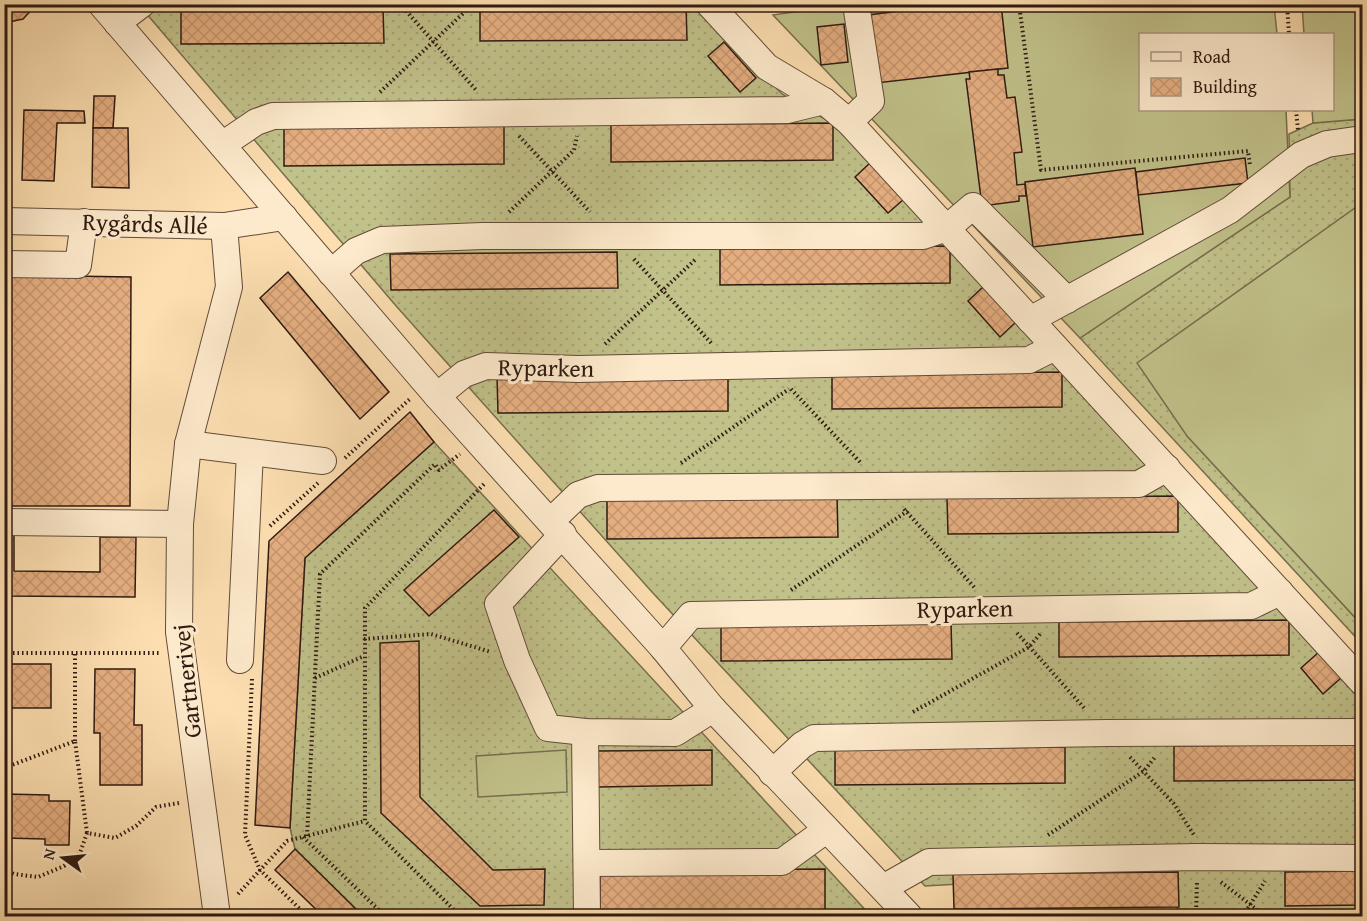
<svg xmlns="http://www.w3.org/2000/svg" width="1367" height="921" font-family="'Gentium Book Plus',serif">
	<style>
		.grass { fill: url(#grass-dots); stroke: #786e4e; stroke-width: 1.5 }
		.garden { fill: #c1c18a; stroke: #786e4e; stroke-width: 1.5 }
		.building { fill: url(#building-cross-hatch); stroke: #2f1a11; stroke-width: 1.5 }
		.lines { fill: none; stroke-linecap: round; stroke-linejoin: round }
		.minor-casing { stroke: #624b39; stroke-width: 28 }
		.path { stroke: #2f1a11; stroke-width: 4; stroke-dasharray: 1.5 3; stroke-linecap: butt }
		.minor { stroke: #fdeacc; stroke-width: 26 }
		.labels { text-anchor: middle; stroke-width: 6; stroke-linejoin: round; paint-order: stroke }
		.street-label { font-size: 24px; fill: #2f1a11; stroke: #fdeacc }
	</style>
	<defs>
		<pattern id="grass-dots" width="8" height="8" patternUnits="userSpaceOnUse" patternTransform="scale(1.5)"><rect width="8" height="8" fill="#c1c18a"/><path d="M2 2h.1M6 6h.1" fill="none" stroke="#a6a576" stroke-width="1.8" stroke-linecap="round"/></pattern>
		<pattern id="building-cross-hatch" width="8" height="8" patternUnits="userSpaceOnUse" patternTransform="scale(1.5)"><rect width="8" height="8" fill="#e5ae80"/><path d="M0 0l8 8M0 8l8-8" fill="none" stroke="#c5956e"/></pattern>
	</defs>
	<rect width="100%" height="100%" fill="#fcdeb0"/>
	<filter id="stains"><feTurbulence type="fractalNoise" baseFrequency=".00333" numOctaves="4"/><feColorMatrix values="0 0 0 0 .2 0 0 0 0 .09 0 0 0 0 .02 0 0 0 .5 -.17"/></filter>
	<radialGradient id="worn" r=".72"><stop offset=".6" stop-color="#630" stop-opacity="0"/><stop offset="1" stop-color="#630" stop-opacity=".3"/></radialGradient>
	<g class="grass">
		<polygon points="139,5 698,5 782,94 844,130 1362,697 1362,916 1177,916 1178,872 925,886 652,592 397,307"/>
		<polygon points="1362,119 1362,207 1187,436 1362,625 1362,644 1080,338 1290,197 1289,134 1313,123"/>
		<polygon points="434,442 871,916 363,916 295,849 290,828 305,558"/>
	</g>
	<g class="garden">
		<polygon points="850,4 1274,5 1277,34 1140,34 1140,110 1286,110 1290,197 1080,338 773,15"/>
		<polygon points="1302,5 1362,5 1362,119 1313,123 1312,110 1332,110 1332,34 1304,34"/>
		<polygon points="1362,203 1362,625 1187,436 1137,363"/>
		<polygon points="566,750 567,792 478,797 476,756"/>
	</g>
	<g class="building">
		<polygon points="4,4 37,4 23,19 4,23"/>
		<polygon points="480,4 686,4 687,40 480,41"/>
		<polygon points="956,4 1001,4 1008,68 876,83 868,15"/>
		<polygon points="383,8 384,43 181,44 181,9"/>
		<polygon points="844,24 848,62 821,65 817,27"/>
		<polygon points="724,42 756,78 740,92 708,56"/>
		<polygon points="998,69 998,75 1004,75 1007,98 1015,97 1022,152 1014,153 1017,185 1025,184 1026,196 1019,196 1019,201 982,206 966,79 970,79 969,72"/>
		<polygon points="94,96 115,96 113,128 93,128"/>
		<polygon points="24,110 84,111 85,123 57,123 54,181 22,180"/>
		<polygon points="833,123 833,160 611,162 611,125"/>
		<polygon points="504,126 504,164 284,166 284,128"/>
		<polygon points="93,128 128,128 129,188 92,187"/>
		<polygon points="1245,158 1248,183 1138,195 1136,172"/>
		<polygon points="871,162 904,199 888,213 855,177"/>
		<polygon points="1135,168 1143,234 1033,247 1025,182"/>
		<polygon points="950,246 950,283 720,285 720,248"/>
		<polygon points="617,252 618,288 391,290 390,254"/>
		<polygon points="288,272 389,392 360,419 260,298"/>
		<polygon points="4,275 131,277 130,506 4,506"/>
		<polygon points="984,286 1016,322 1000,337 968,301"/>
		<polygon points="1062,372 1062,407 832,409 832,374"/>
		<polygon points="728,374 728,411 498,413 497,376"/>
		<polygon points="410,412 434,442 305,558 290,828 255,825 269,541"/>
		<polygon points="837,496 838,537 607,539 607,498"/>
		<polygon points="1178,496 1178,532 948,534 947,498"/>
		<polygon points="494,510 519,537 429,616 404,590"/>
		<polygon points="4,535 14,535 14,571 100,572 100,537 136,537 135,597 4,596"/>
		<polygon points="1289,620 1289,655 1059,657 1059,622"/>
		<polygon points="951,623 952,659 721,661 721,625"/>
		<polygon points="419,641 420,797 493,870 545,869 544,905 480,906 381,813 380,643"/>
		<polygon points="1319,652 1341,678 1323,694 1301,668"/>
		<rect x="4" y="664" width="47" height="44"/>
		<polygon points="95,669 135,669 134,725 142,725 142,785 100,785 100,733 94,733"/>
		<polygon points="1362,744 1362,780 1174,781 1174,746"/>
		<polygon points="1065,747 1065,783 835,785 835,749"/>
		<polygon points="712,750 712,785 598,787 597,751"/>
		<polygon points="4,794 49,795 49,801 70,801 69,845 45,845 45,839 4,838"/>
		<polygon points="295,849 363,916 323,916 275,870"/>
		<polygon points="825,869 825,910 600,912 600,871"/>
		<polygon points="1362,871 1362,905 1285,906 1285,872"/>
		<polygon points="1178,872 1179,907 954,909 953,874"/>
	</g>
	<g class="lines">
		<g class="minor-casing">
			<g id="minor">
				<polyline points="101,4 437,396 663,648 713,709 909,916"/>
				<polyline points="709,4 767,67 824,101 849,122 1362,682"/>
				<polyline points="117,23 142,4"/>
				<polyline points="849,122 871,101 856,4"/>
				<polyline points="222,145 256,122 273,116 787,110 824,101"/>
				<polyline points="4,221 224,226 284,217"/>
				<polyline points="4,264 78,265 84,222"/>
				<polyline points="331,273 356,251 382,240 482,236 923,236 947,228 973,206 1067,300"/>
				<polyline points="1030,320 1230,210 1301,155 1327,144 1362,139"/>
				<polyline points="437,396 464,374 486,366 578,369 1029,360 1055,347"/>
				<polyline points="188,444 323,461"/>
				<polyline points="551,521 578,495 598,488 1139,484 1167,468"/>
				<polyline points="4,522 180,524"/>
				<polyline points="563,534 498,604 517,660 548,728 585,732 675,733 713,709"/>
				<polyline points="663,648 691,615 1251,606 1280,592"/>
				<polyline points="240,660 250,452"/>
				<polyline points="585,732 587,916"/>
				<polyline points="772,773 802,745 814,738 1107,733 1362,732"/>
				<polyline points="588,863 782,862 826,830"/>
				<polyline points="883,888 929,862 1197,857 1362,858"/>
				<polyline points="217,916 179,632 180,524 188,444 229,287 224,226"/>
			</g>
		</g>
		<g class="path">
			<polyline points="400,4 477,91"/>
			<polyline points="1019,4 1041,170 1248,151 1250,165"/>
			<polyline points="1287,4 1289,34"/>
			<polyline points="380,92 473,4"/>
			<polyline points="1296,110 1298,130"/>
			<polyline points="519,136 590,212"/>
			<polyline points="509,212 574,150 577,136"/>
			<polyline points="634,259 712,344"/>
			<polyline points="605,344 696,259"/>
			<polyline points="791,389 860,462"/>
			<polyline points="345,458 411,398"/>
			<polyline points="681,463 789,389"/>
			<polyline points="904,509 975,588"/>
			<polyline points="270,526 318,483"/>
			<polyline points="791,590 909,510"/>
			<polyline points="1017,633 1086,710"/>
			<polyline points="364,639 431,634 491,652"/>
			<polyline points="4,653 160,653"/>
			<polyline points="75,654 75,741"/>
			<polyline points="315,678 364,656"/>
			<polyline points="252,679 245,835 260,870 307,916"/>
			<polyline points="913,712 1029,647 1041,633"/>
			<polyline points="1130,757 1174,804 1194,835"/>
			<polyline points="4,766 12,765 75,741 87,833"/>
			<polyline points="1048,835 1144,771 1155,757"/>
			<polyline points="307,836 320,574 435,464 439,470 460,454"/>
			<polyline points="303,837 385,916"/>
			<polyline points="4,870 14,874 38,877 64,866 80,853 87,833 115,838 136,826 156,807 179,803"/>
			<polyline points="1221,882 1265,916"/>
			<polyline points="238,894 287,841 365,821"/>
			<polyline points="460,916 365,821 365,608 485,483"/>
			<polyline points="1196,916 1197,881"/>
			<polyline points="1243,916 1265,881"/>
		</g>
		<use href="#minor" class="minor"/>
	</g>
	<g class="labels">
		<g class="street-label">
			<text transform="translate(145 224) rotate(2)" y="8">Rygårds Allé</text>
			<text transform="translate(546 368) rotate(1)" y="8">Ryparken</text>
			<text transform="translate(965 609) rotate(-1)" y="8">Ryparken</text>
			<text transform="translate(187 681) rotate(-96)" y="8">Gartnerivej</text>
		</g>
	</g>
	<rect width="1367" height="921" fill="none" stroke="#fcdeb0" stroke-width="24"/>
	<rect x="6" y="6" width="1355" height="909" fill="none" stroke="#2f1a11" stroke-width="3"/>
	<rect x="12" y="12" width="1343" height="897" fill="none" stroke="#2f1a11" stroke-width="1.5"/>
	<rect x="1139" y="33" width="195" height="78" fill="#fdeacc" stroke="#ab9781" stroke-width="1.5"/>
	<rect x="1151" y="52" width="30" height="9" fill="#fdeacc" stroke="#ab9781" stroke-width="1.5"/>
	<text x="1193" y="63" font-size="18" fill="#2f1a11">Road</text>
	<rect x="1151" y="78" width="30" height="18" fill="url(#building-cross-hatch)" stroke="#ab9781" stroke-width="1.5"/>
	<text x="1193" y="93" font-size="18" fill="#2f1a11">Building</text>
	<g transform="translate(63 858) rotate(285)" stroke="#fdeacc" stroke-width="4.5" paint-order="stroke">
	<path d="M0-4.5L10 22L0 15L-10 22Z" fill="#2f1a11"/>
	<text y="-9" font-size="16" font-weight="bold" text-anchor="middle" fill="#2f1a11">N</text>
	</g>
	<rect width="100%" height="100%" filter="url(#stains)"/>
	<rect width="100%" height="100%" fill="url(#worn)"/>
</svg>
